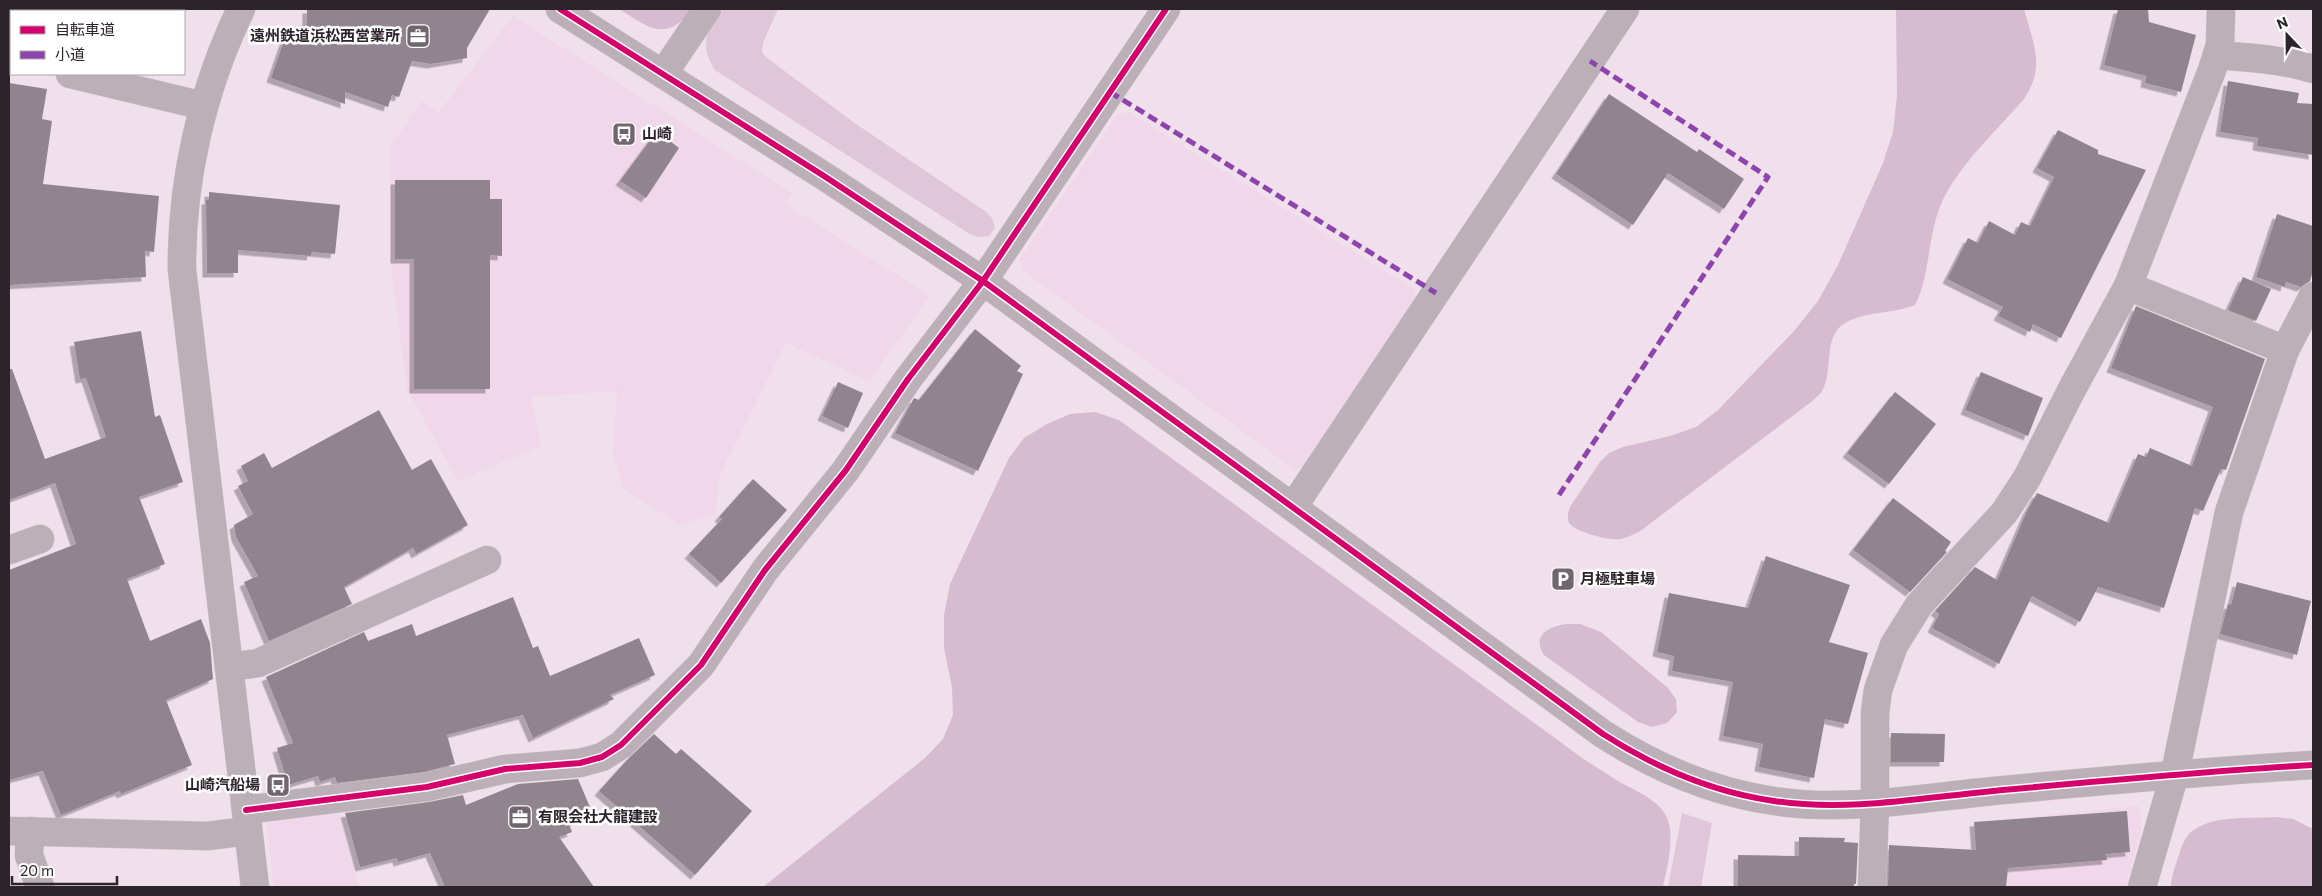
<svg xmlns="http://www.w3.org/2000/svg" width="2322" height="896" font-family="Commissioner,'Noto Sans JP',sans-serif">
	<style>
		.built { fill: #f0d7ea }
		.green { fill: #dfc7d9 }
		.forest { fill: #d7bbd0 }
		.building { fill: #90858e; filter: url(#shadow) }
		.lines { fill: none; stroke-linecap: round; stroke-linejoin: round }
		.minor-casing { stroke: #cac0c8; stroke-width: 29 }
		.minor { stroke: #bbafb8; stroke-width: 28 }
		.quiet { stroke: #8e44ad; stroke-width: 5; stroke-dasharray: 10 5; stroke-linecap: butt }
		.cycleway-casing { stroke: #fff; stroke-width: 9 }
		.cycleway { stroke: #d6006c; stroke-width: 6 }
		.labels { text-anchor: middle; stroke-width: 5; stroke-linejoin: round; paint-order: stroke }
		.poi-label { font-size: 15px; font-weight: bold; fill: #2d232a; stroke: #fff; text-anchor: start }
	</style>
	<defs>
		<filter id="shadow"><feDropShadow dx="-4.5" dy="4.5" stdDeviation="0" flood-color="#0004"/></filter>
	</defs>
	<rect width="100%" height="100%" fill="#efe0ec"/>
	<g class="built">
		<polygon points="513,16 792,193 785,204 930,296 869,381 786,343 719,476 716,513 682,526 623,488 613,455 617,391 531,397 541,446 458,481 407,389 391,265 391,146 421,101 439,112"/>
		<polygon points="1128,112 1414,289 1416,300 1304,467 1294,469 1022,270 1020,259 1117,115"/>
		<polygon points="2139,806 2142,829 2125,887 1967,887 1974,822"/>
		<polygon points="338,812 359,887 274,887 266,821"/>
	</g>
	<g class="green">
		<path d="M723 9H778L763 43 762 52 767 58 856 124 985 211 992 218 995 228 989 236 978 237 968 233 715 70C698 43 707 32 723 9Z"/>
		<polygon points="1682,813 1712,823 1701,887 1668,887"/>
	</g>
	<g class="forest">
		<path d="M619 9H691C667 44 648 27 619 9Z"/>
		<path d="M1896 9H2024C2033 43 2046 67 2024 99 1998 129 1958 166 1942 202 1927 235 1931 274 1915 305 1893 314 1865 311 1845 323 1822 337 1834 371 1822 391 1820 395 1815 398 1811 402L1639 532C1633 534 1627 538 1621 539 1610 541 1575 532 1569 523 1567 518 1568 513 1570 507L1600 462 1609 453 1623 447 1670 436 1696 427 1718 410 1794 331 1818 301 1838 265 1883 163 1893 132 1897 96Z"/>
		<path d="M1095 412 1119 420 1585 760C1596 767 1607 774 1618 781 1639 793 1667 802 1670 829 1672 849 1667 868 1663 887H763L925 758 943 739 953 715 952 687 944 648V615L950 584 1009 458 1024 438 1047 424 1070 414Z"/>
		<path d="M1567 624H1580L1601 632 1668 688 1676 699 1677 712 1667 723 1652 727 1638 722 1544 655C1531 635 1549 626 1567 624Z"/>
		<path d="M2276 817 2293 819 2313 829V887H2171C2171 878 2174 870 2177 861 2180 852 2183 840 2190 833 2211 814 2250 819 2276 817Z"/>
	</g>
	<g class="building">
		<polygon points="307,9 490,9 467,48 467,58 431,64 412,61 399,97 392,95 388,107 345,92 345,104 271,78 286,35 306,42"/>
		<polygon points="2118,9 2148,9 2149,22 2196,35 2181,92 2145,83 2146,76 2104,65"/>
		<polygon points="2228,81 2299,93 2297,103 2313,104 2313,155 2257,146 2258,138 2220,132"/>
		<polygon points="9,83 47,89 42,119 52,121 43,184 159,196 154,252 145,251 146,277 9,285"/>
		<polygon points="1609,94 1697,152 1699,149 1744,179 1724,209 1668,173 1633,225 1556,174"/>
		<polygon points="2058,130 2098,150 2098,154 2146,170 2061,338 2033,324 2030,332 1998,316 2003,307 1947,279 1968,238 1978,243 1989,221 2015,235 2021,222 2030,226 2054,177 2037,168"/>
		<polygon points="657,131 679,148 646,198 620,181"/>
		<polygon points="395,180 490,180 490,199 502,199 502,256 490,255 490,389 414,389 414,259 395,259"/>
		<polygon points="209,192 340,205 335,254 312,252 311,256 238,250 238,273 207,273 206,200 209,200"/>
		<polygon points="2277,214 2313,226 2313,271 2310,281 2301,287 2286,282 2285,287 2256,277"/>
		<polygon points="2243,277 2271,289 2256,321 2228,310"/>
		<polygon points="2136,306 2265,359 2226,470 2221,469 2203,511 2195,508 2164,608 2098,587 2080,622 2032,596 1999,664 1932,628 1939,614 1935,611 1975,567 1997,580 2027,511 2037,493 2109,523 2138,454 2146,457 2150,448 2192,466 2213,407 2111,368"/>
		<polygon points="975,329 1021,366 1017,371 1023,374 978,471 895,433 914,398 919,400"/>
		<polygon points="141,331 155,417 160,415 183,482 139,497 165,564 127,579 150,641 201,619 210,643 213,679 166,700 192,765 121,794 120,791 61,815 43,771 9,780 9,570 76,544 55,483 9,500 9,369 12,369 45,459 106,437 86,378 80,379 74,342"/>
		<polygon points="1981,372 2043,398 2028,436 1965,410"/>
		<polygon points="838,382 863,393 848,428 822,416"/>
		<polygon points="1895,392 1936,424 1889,484 1847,453"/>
		<polygon points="379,410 412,470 431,459 468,525 416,554 413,548 344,587 352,604 269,641 244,582 258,576 236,537 234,525 253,514 238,486 248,481 241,466 264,453 272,468"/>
		<polygon points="753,479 787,510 721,583 689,554 722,519 719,517"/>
		<polygon points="1893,498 1951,542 1945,551 1947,552 1910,592 1853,550"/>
		<polygon points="1766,556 1850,585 1829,642 1868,653 1848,724 1825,719 1814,778 1759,767 1763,744 1723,736 1733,682 1672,671 1674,656 1657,652 1669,593 1748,608"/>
		<polygon points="2237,582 2311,601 2297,655 2220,634 2228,604 2231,605"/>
		<polygon points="513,597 533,648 538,646 550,676 639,638 655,675 610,695 614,699 533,738 523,715 447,735 455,764 424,772 337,783 335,777 320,782 318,776 288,785 277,748 293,743 266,677 364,632 368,641 412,624 416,636"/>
		<polygon points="1891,733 1945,734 1944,762 1891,762"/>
		<polygon points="654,734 676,754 681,749 752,811 695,875 599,791 627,760"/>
		<polygon points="578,779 593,814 569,824 572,832 559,837 594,887 445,887 430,853 398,862 397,858 360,867 345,813 429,802 463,795 466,805 518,784"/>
		<polygon points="2127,811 2130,852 2106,854 2107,860 2008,868 2006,887 1888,886 1889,845 1976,850 1974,822"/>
		<polygon points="1799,837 1845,838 1844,842 1858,843 1856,884 1854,884 1854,887 1738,887 1738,855 1799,856"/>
	</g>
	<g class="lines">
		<g class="minor-casing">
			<g id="minor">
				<path d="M241 9C202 90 181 181 182 270L255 887"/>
				<path d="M560 9 824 176 983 281 1603 734C1656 768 1711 792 1774 801 1846 812 1921 798 1993 791 2100 781 2206 771 2313 765"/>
				<path d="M2217 55C2249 58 2282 59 2313 69"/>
				<polyline points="9,59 11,59"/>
				<polyline points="70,74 204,106"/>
				<polyline points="663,74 707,9"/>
				<polyline points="2128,286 2285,350"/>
				<polyline points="1293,507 1625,9"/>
				<polyline points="9,550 40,539"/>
				<polyline points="229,667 258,663 487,560"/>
				<polyline points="246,810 427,787 505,769 580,763 602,757 621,745 701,665 765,570 846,470 908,379 983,281 1166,9"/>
				<polyline points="9,831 207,836 248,831"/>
				<polyline points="30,831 29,855 40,887"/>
				<polyline points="1872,887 1875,802 1875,713 1878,690 1894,645 1919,605 2004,513 2027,478 2072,389 2128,286 2212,70 2220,45 2221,9"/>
				<polyline points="2142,887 2175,773 2229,512 2285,350 2313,296"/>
			</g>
		</g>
		<use href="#minor" class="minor"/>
		<g class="quiet">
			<polyline points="1110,92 1436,293"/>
			<polyline points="1559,495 1768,177 1590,61"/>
		</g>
		<g class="cycleway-casing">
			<g id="cycleway">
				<path d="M560 9 824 176 983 281 1603 734C1656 768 1711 792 1774 801 1846 812 1921 798 1993 791 2100 781 2206 771 2313 765"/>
				<polyline points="246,810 427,787 505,769 580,763 602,757 621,745 701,665 765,570 846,470 908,379 983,281 1166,9"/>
			</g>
		</g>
		<use href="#cycleway" class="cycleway"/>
	</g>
	<defs>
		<g id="office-square" transform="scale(1.25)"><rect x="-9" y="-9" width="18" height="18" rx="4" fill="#71656e" stroke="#fff"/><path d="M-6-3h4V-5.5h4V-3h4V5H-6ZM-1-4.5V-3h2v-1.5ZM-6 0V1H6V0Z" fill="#fff"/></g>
		<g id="bus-square" transform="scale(1.25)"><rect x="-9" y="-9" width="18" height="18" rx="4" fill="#71656e" stroke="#fff"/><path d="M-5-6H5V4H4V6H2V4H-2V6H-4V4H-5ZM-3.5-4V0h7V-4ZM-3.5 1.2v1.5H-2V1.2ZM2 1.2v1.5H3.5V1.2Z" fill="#fff"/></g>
		<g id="parking-square" transform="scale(1.25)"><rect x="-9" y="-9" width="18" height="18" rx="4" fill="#71656e" stroke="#fff"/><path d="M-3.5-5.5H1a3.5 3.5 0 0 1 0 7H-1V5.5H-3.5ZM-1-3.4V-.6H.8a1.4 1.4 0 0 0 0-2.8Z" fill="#fff"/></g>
	</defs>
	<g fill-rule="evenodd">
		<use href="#office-square" x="418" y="36"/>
		<use href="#bus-square" x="624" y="134"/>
		<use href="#parking-square" x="1563" y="579"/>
		<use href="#bus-square" x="278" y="785"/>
		<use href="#office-square" x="520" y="817"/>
	</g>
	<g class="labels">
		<g class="poi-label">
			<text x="400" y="41" text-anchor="end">遠州鉄道浜松西営業所</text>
			<text x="642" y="139">山崎</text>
			<text x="1580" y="584">月極駐車場</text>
			<text x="260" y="790" text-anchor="end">山崎汽船場</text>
			<text x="538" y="822">有限会社大龍建設</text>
		</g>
	</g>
	<rect width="2322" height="896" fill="none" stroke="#2d232a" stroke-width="20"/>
	<rect x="10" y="10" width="175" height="65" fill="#ffffff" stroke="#aba7aa"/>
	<rect x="20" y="26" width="25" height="8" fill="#d6006c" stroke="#aba7aa"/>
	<text x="55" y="35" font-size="15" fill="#2d232a">自転車道</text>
	<rect x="20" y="51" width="25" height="8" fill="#8e44ad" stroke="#aba7aa"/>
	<text x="55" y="60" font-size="15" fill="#2d232a">小道</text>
	<g transform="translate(2287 35) rotate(338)" stroke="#ffffff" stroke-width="4" paint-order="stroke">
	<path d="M0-4L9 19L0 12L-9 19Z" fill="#2d232a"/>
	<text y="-8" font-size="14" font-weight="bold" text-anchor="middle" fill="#2d232a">N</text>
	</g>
	<path d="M12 876v8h105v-8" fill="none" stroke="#2d232a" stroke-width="2.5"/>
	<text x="20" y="876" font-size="15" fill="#2d232a" stroke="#ffffff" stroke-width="4" paint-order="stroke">20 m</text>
</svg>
